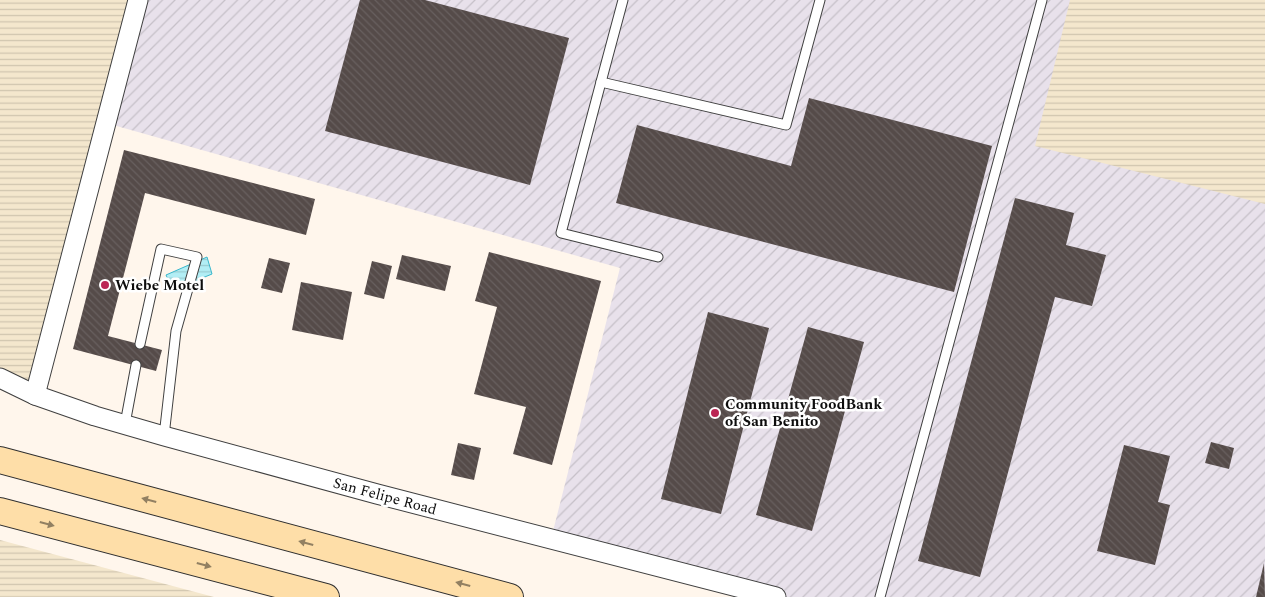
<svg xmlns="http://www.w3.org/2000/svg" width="1265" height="597" font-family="Spectral,serif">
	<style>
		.industrial { fill: url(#industrial-furrows) }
		.farmland { fill: url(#farmland-rules) }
		.water { fill: url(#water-rules); stroke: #39b7cc }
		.building { fill: url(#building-back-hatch) }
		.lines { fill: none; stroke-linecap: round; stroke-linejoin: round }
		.lane-casing { stroke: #404040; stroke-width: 11 }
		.street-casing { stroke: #404040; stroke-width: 21 }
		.secondary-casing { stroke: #2f2f2f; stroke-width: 28 }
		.lane { stroke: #fff; stroke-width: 9 }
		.street { stroke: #fff; stroke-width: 19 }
		.secondary { stroke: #fedea8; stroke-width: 26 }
		.oneway { fill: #928062 }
		.poi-dot { fill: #bb2654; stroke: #fff; stroke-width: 2 }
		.labels { text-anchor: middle; stroke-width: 5; stroke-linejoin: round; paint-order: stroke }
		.poi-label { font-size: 15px; font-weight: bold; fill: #0d0d0d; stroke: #fff; text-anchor: start }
		.street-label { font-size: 15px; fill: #0d0d0d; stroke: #fff }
	</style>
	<defs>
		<pattern id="industrial-furrows" width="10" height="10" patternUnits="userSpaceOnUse" patternTransform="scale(1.25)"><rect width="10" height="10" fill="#e8e1eb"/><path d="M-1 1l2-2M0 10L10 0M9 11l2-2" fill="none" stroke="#c6c0c8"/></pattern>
		<pattern id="farmland-rules" width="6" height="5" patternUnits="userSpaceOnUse" patternTransform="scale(1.25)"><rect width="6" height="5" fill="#f4e7cd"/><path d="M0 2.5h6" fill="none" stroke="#d0c5af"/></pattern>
		<pattern id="water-rules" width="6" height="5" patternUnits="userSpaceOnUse" patternTransform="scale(1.25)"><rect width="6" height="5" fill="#b2eef5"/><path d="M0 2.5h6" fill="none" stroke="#98cbd1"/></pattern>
		<pattern id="building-back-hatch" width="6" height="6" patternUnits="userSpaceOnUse" patternTransform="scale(1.25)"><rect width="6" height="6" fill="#554b49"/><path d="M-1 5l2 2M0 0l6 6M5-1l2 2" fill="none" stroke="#68605f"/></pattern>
	</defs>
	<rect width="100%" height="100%" fill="#fff6ec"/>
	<polygon class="industrial" points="138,0 1265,0 1265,597 774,597 551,539 620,268 106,123"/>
	<g class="farmland">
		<polygon points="0,0 138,0 35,395 0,378"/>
		<polygon points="1070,0 1265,0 1265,204 1035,146"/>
		<polygon points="0,540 214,597 0,597"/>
	</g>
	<polygon class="water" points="207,257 212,274 173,290 166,275"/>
	<g class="building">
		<polygon points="360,0 425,0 569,38 530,185 325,131"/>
		<polygon points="809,98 992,146 954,292 616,203 637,125 791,166"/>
		<polygon points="124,150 315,199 306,235 145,193 108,336 162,350 156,371 73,349"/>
		<polygon points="1015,198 1074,213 1066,245 1106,255 1092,306 1055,297 980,577 918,561"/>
		<polygon points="489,252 601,281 552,465 513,454 526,407 474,394 497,307 475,301"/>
		<polygon points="402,255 451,266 445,291 396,279"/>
		<polygon points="269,258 290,263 282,293 261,288"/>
		<polygon points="372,261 392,266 384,299 364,294"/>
		<polygon points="301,282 352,292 343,340 292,330"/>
		<polygon points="708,312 769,328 721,514 661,499"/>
		<polygon points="808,327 864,342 812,531 756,515"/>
		<polygon points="1211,442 1234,448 1229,469 1205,463"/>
		<polygon points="458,443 481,448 474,480 451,475"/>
		<polygon points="1124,445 1170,456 1158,502 1170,505 1155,565 1097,551"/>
		<polygon points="1264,563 1265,597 1256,597"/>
	</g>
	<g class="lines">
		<g class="lane-casing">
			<g id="lane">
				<polyline points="601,82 623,0"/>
				<polyline points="658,257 561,233 601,82 786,125 820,0"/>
				<polyline points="140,344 161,249 197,257 176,331 164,436"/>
				<polyline points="125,424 136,365"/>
				<polyline points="880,597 1042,0"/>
			</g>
		</g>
		<g class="street-casing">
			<g id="street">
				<polyline points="0,378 35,395 95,416 164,436 377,494 776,597"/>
				<polyline points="35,395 138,0"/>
			</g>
		</g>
		<g class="secondary-casing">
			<g id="secondary">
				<polyline points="0,460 510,597"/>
				<polyline points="0,511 326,597"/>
			</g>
		</g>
		<use href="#lane" class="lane"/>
		<use href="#street" class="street"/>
		<use href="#secondary" class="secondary"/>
	</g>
	<defs><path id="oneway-solid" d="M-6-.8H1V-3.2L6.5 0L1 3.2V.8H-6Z" transform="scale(1.25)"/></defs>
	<g class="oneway">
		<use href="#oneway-solid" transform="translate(149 500) rotate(-165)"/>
		<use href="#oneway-solid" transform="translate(47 524) rotate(15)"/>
		<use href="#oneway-solid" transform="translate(306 543) rotate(-165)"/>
		<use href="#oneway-solid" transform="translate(204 565) rotate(15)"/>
		<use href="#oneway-solid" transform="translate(463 584) rotate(-165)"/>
	</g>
	<g class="poi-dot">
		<circle cx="105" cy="285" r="5"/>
		<circle cx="715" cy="413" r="5"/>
	</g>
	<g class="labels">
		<g class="poi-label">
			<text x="115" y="290">Wiebe Motel</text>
			<text x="725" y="409">Community FoodBank<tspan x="725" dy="17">of San Benito</tspan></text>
		</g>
		<g class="street-label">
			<text transform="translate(385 496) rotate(15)" y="5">San Felipe Road</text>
		</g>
	</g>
</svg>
